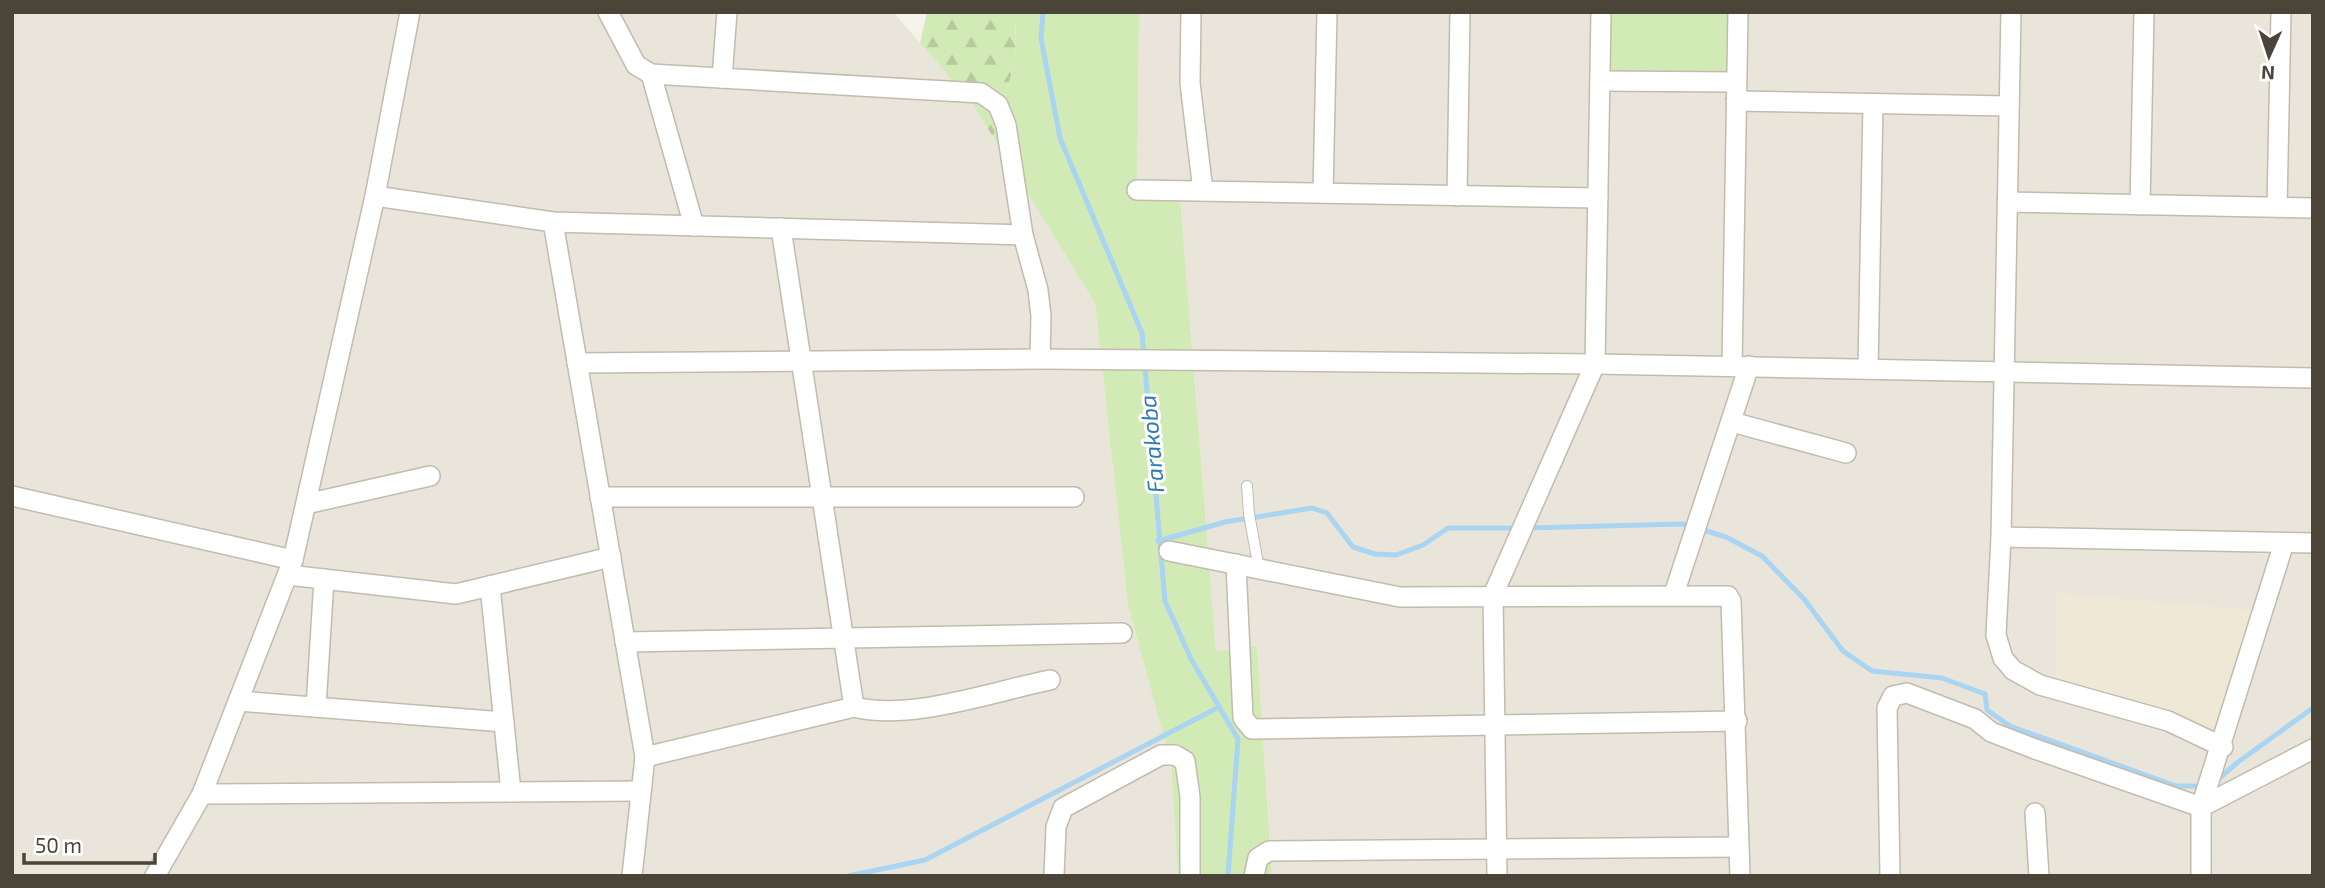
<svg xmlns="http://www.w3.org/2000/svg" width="2325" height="888" font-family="'Exo 2',sans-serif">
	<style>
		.residential { fill: #eae5da }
		.education { fill: #efe8d6 }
		.grass { fill: #d2eab5 }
		.forest { fill: url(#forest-firs) }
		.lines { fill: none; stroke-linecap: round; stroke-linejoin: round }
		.stream { stroke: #a9d4f2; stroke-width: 5 }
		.lane-casing { stroke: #c2bbae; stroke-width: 12 }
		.street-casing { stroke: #c2bbae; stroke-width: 22 }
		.lane { stroke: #fff; stroke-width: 10 }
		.street { stroke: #fff; stroke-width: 19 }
		.labels { text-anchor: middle; stroke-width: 6; stroke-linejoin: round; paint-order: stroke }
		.water-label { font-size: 23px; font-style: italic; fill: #2e7ab2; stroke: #fff }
	</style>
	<defs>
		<pattern id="forest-firs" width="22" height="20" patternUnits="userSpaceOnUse" patternTransform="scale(1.75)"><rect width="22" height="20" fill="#d2eab5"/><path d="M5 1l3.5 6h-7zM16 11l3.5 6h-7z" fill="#b6ca9c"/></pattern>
	</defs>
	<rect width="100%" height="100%" fill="#f6f3ec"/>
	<g class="residential">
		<polygon points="12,12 893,12 970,100 1095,303 1128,605 1171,764 1178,876 12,876"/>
		<polygon points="1139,12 2313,12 2313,876 1272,876 1257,646 1216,651 1180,196 1137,191"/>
	</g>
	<polygon class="education" points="2057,593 2261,611 2222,739 2055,682"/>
	<g class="grass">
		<polygon points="1016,12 1139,12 1137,191 1180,196 1216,651 1257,646 1272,876 1178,876 1171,764 1128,605 1095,303 993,137 1015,62"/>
		<polygon points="1610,12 1729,12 1728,81 1609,79"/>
	</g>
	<polygon class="forest" points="927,12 1016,12 1015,62 993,137 970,100 920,43"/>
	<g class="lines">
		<g class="stream">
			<polyline points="1043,12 1041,38 1060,138 1142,333 1165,601 1191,659 1238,739 1228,876"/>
			<polyline points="1526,528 1682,524 1691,526"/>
			<polyline points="1700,529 1726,537 1762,556 1804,599 1843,651 1872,671 1942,678 1985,694 1987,710 2010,726 2176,786 2203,786"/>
			<polyline points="1158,541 1225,522 1312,508 1327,513 1353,547 1375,554 1396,555 1423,545 1448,528 1516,528"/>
			<polyline points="2215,782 2238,762 2313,708"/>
			<polyline points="848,876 925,860 1219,707"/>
		</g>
		<g class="lane-casing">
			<polyline id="lane" points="1247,486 1249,514 1259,569"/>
		</g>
		<g class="street-casing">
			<g id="street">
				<polyline points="608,12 636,65 651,74 981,93 998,105 1006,125 1023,235 1038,290 1041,316 1040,359"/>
				<polyline points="1191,12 1190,83 1203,191"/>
				<polyline points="2011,12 2001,537 1996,635 2003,658 2013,670 2040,685 2168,721 2223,747"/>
				<polyline points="651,74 694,226"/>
				<polyline points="722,78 727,12"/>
				<polyline points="1600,81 1736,82"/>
				<polyline points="1736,101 2009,106"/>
				<polyline points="1137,190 1598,198"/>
				<polyline points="1323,193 1327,12"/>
				<polyline points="375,196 553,222 1023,235"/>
				<polyline points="1457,196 1460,12"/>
				<polyline points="2007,202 2313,208"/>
				<polyline points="2140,205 2144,12"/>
				<polyline points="2277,207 2281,12"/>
				<polyline points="553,222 645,757 632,876"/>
				<polyline points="781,228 854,707"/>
				<polyline points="577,363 1040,359 1595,364 2313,378"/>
				<polyline points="1732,366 1738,12"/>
				<polyline points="1868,369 1873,104"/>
				<polyline points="1732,422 1846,453"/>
				<polyline points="12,496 293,560"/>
				<polyline points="600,497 1074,497"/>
				<polyline points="306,504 430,476"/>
				<polyline points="2001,537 2313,543"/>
				<polyline points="1169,551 1400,597 1728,596 1731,601 1740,876"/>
				<polyline points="1236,564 1243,718 1252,729 1737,721"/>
				<polyline points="288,575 456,594 611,557"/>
				<polyline points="490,586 511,792"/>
				<polyline points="1674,594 1749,366"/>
				<polyline points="625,642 1122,633"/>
				<polyline points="239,701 504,722"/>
				<polyline points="316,707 324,579"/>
				<path d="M645 757 854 707C911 721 991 692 1050 680"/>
				<polyline points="202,794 639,791"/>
				<polyline points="2035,813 2039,876"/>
				<polyline points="155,876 202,794 293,560 375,196 410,12"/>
				<polyline points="1054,876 1056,827 1063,808 1161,755 1175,755 1185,761 1190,797 1190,876"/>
				<polyline points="1254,876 1258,858 1269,851 1739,847"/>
				<polyline points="1497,876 1493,595 1595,364 1601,12"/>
				<polyline points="1890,876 1887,708 1893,696 1907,693 1975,719 1991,732 2035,749 2201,807 2313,749"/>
				<polyline points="2201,876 2201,807 2284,543"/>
			</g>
		</g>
		<use href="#lane" class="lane"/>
		<use href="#street" class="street"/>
	</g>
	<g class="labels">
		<g class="water-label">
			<text transform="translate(1152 444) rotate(-95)" y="8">Farakoba</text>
		</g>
	</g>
	<rect width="2325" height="888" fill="none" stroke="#4b4439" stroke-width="28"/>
	<g transform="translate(2269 56) rotate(183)" stroke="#ffffff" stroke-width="5" paint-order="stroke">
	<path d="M0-5L12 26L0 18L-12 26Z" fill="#4b4439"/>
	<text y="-10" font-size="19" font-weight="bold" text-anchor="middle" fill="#4b4439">N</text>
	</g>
	<path d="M24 853v10h131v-10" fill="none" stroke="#4b4439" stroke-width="3.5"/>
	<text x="35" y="853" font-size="21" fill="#4b4439" stroke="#ffffff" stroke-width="5" paint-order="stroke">50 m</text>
</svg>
